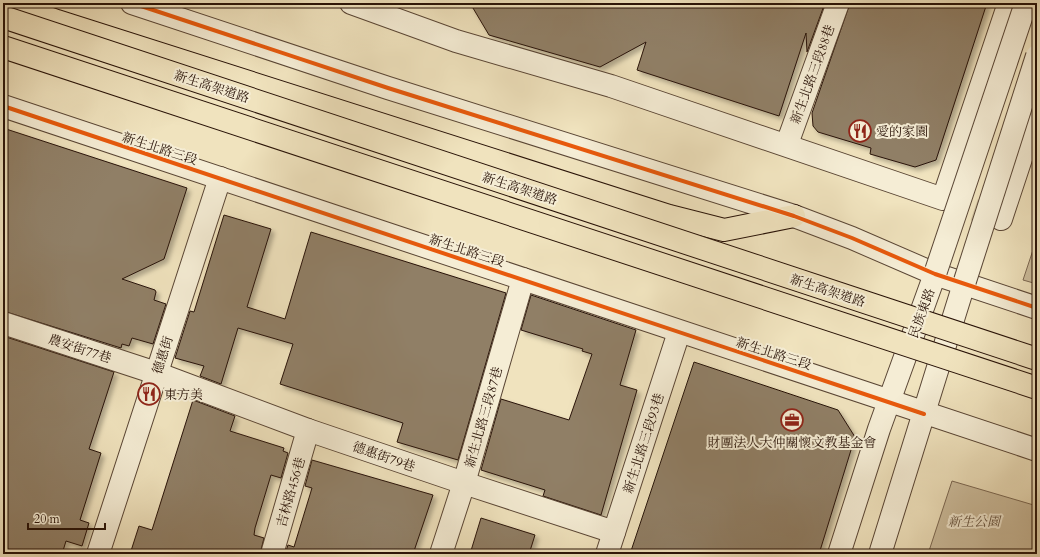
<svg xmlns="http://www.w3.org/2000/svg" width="1040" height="557" font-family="Cardo,'Noto Serif TC',serif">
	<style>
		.green { fill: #cebf9f; stroke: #7b6853 }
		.building { fill: #907f66; stroke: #281207; filter: url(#shadow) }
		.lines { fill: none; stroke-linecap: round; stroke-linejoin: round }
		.minor-tunnel { stroke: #d2c4a3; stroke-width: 22; stroke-dasharray: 22 11; stroke-linecap: butt }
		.minor-casing { stroke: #5a4635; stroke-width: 24 }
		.highway-casing { stroke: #281207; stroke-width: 24 }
		.minor { stroke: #f5edd5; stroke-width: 22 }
		.highway { stroke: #f0e3be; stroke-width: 22 }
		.minor-bridge-casing { stroke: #5a4635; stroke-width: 24; stroke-linecap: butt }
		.highway-bridge-casing { stroke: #281207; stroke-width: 24; stroke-linecap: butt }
		.minor-bridge { stroke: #f5edd5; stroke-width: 22 }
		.highway-bridge { stroke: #f0e3be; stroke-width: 22 }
		.cycleway-casing { stroke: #f5edd5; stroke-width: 6 }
		.cycleway { stroke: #e8590c; stroke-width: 4 }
		.labels { text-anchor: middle; stroke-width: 4; stroke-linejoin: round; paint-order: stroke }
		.street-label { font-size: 13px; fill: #281207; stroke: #f5edd5 }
		.poi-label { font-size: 13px; fill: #281207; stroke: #f5edd5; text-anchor: start }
		.park-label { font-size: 13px; font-style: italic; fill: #624f3c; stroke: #f5edd5 }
	</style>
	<defs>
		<filter id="shadow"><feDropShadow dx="3.5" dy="3.5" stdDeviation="2" flood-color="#0004"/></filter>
	</defs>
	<rect width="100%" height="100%" fill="#f0e3be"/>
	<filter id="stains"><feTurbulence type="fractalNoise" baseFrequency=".005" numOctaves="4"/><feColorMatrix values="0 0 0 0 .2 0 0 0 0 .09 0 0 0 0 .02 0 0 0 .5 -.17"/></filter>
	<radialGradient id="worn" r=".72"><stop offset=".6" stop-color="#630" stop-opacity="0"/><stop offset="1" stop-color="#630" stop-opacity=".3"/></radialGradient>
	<g class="green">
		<polygon points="1037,238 1037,284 1023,280"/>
		<polygon points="952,481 1037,506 1037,554 928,554"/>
	</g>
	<g class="building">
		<polygon points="470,3 825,3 807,52 806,33 779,116 637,70 646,42 600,67 489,35"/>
		<polygon points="850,3 987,3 936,160 915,167 870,154 871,148 818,132 813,126 812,113"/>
		<polygon points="3,128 187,188 164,259 122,279 155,290 156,292 154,300 166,304 153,344 132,338 129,346 122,344 121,348 3,311"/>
		<polygon points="224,215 271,229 247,307 285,319 311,232 506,293 458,460 397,442 403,423 280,384 293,344 238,328 221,384 200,376 204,366 175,358 190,311 194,312"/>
		<polygon points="531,295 636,330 620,385 637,390 601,515 543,496 545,490 481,470 501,399 569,420 592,354 582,351 583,349 521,330"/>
		<polygon points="3,336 114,372 89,449 101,453 80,520 89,523 82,546 66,541 62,554 3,554"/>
		<polygon points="694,362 838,410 855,437 819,554 630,554"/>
		<polygon points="193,400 235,416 230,431 284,448 283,451 288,453 281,478 271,475 255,528 254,535 264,538 260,554 130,554 139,526 152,530"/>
		<polygon points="312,460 433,495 413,554 285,554 288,545 294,547 312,488 305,486"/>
		<polygon points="481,518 535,535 529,554 470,554"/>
	</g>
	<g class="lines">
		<polyline class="minor-tunnel" points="943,199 1001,219"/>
		<g class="minor-casing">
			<g id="minor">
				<polyline points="132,3 388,88 794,216 852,238 935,274 1037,308"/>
				<polyline points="351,3 456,41 611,86 943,199 1009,3"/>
				<polyline points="3,106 1037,450"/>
				<polyline points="787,144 838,3"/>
				<polyline points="1001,219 1037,110"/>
				<polyline points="3,323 156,373 308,430 464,483 614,532"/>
				<polyline points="98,554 220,178"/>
				<polyline points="272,554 308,430"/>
				<polyline points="441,554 464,483 523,279"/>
				<polyline points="607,554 679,332"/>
				<polyline points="839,554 879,429 935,274"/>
				<polyline points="880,554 964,284"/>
			</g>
		</g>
		<g class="highway-casing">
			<polyline id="highway" points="7,3 57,21 669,216 724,230 794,216"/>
		</g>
		<use href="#minor" class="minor"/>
		<use href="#highway" class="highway"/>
		<g class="minor-bridge-casing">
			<g id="minor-bridge">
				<polyline points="935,274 1026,3"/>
				<polyline points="964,284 1037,56"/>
			</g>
		</g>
		<g class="highway-bridge-casing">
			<g id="highway-bridge">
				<polyline points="3,17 1037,359"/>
				<polyline points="3,47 1037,388"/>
			</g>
		</g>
		<use href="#minor-bridge" class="minor-bridge"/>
		<use href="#highway-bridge" class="highway-bridge"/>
		<g class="cycleway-casing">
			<g id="cycleway">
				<polyline points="132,3 388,88 794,216 852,238 935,274 1037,308"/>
				<polyline points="3,106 924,414"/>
			</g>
		</g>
		<use href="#cycleway" class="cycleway"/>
	</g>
	<defs>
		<g id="restaurant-ring" transform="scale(1.15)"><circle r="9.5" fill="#f5edd5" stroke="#8f2418" stroke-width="1.5"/><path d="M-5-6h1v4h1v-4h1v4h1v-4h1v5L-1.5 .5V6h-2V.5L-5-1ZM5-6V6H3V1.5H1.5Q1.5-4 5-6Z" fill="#8f2418"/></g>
		<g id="office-ring" transform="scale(1.15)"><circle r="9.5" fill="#f5edd5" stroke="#8f2418" stroke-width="1.5"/><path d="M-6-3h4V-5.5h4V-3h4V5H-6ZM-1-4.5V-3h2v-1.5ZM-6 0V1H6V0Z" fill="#8f2418"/></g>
	</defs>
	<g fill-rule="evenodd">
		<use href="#restaurant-ring" x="860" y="131"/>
		<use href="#restaurant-ring" x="149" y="394"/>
		<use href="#office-ring" x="792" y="420"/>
	</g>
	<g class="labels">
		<g class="street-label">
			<text transform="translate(812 74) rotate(-70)" y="5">新生北路三段88巷</text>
			<text transform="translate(212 86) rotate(18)" y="5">新生高架道路</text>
			<text transform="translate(160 148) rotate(18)" y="5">新生北路三段</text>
			<text transform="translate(520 188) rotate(18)" y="5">新生高架道路</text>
			<text transform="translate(467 250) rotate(18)" y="5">新生北路三段</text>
			<text transform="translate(828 290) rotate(18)" y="5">新生高架道路</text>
			<text transform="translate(921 313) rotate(-70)" y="5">民族東路</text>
			<text transform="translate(80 348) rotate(18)" y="5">農安街77巷</text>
			<text transform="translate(774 353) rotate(18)" y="5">新生北路三段</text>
			<text transform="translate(162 355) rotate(-72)" y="5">德惠街</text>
			<text transform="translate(483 417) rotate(-74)" y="5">新生北路三段87巷</text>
			<text transform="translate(643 443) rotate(-72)" y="5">新生北路三段93巷</text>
			<text transform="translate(384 456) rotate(19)" y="5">德惠街79巷</text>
			<text transform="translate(290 492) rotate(-74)" y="5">吉林路456巷</text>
		</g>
		<g class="poi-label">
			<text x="876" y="136">愛的家園</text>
			<text x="164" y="399">東方美</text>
			<text x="792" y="447" text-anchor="middle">財團法人大仲關懷文教基金會</text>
		</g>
		<g class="park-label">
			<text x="974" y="526">新生公園</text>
		</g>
	</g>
	<rect width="1040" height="557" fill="none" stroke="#f0e3be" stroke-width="16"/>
	<rect x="4" y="4" width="1032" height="549" fill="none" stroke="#281207" stroke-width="2"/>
	<rect x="8" y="8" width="1024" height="541" fill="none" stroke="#281207"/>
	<path d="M28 523v6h77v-6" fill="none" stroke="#281207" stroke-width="2"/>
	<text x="34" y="523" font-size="12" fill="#281207" stroke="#f5edd5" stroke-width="3" paint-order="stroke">20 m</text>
	<rect width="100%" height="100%" filter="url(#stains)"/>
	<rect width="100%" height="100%" fill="url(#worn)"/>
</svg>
